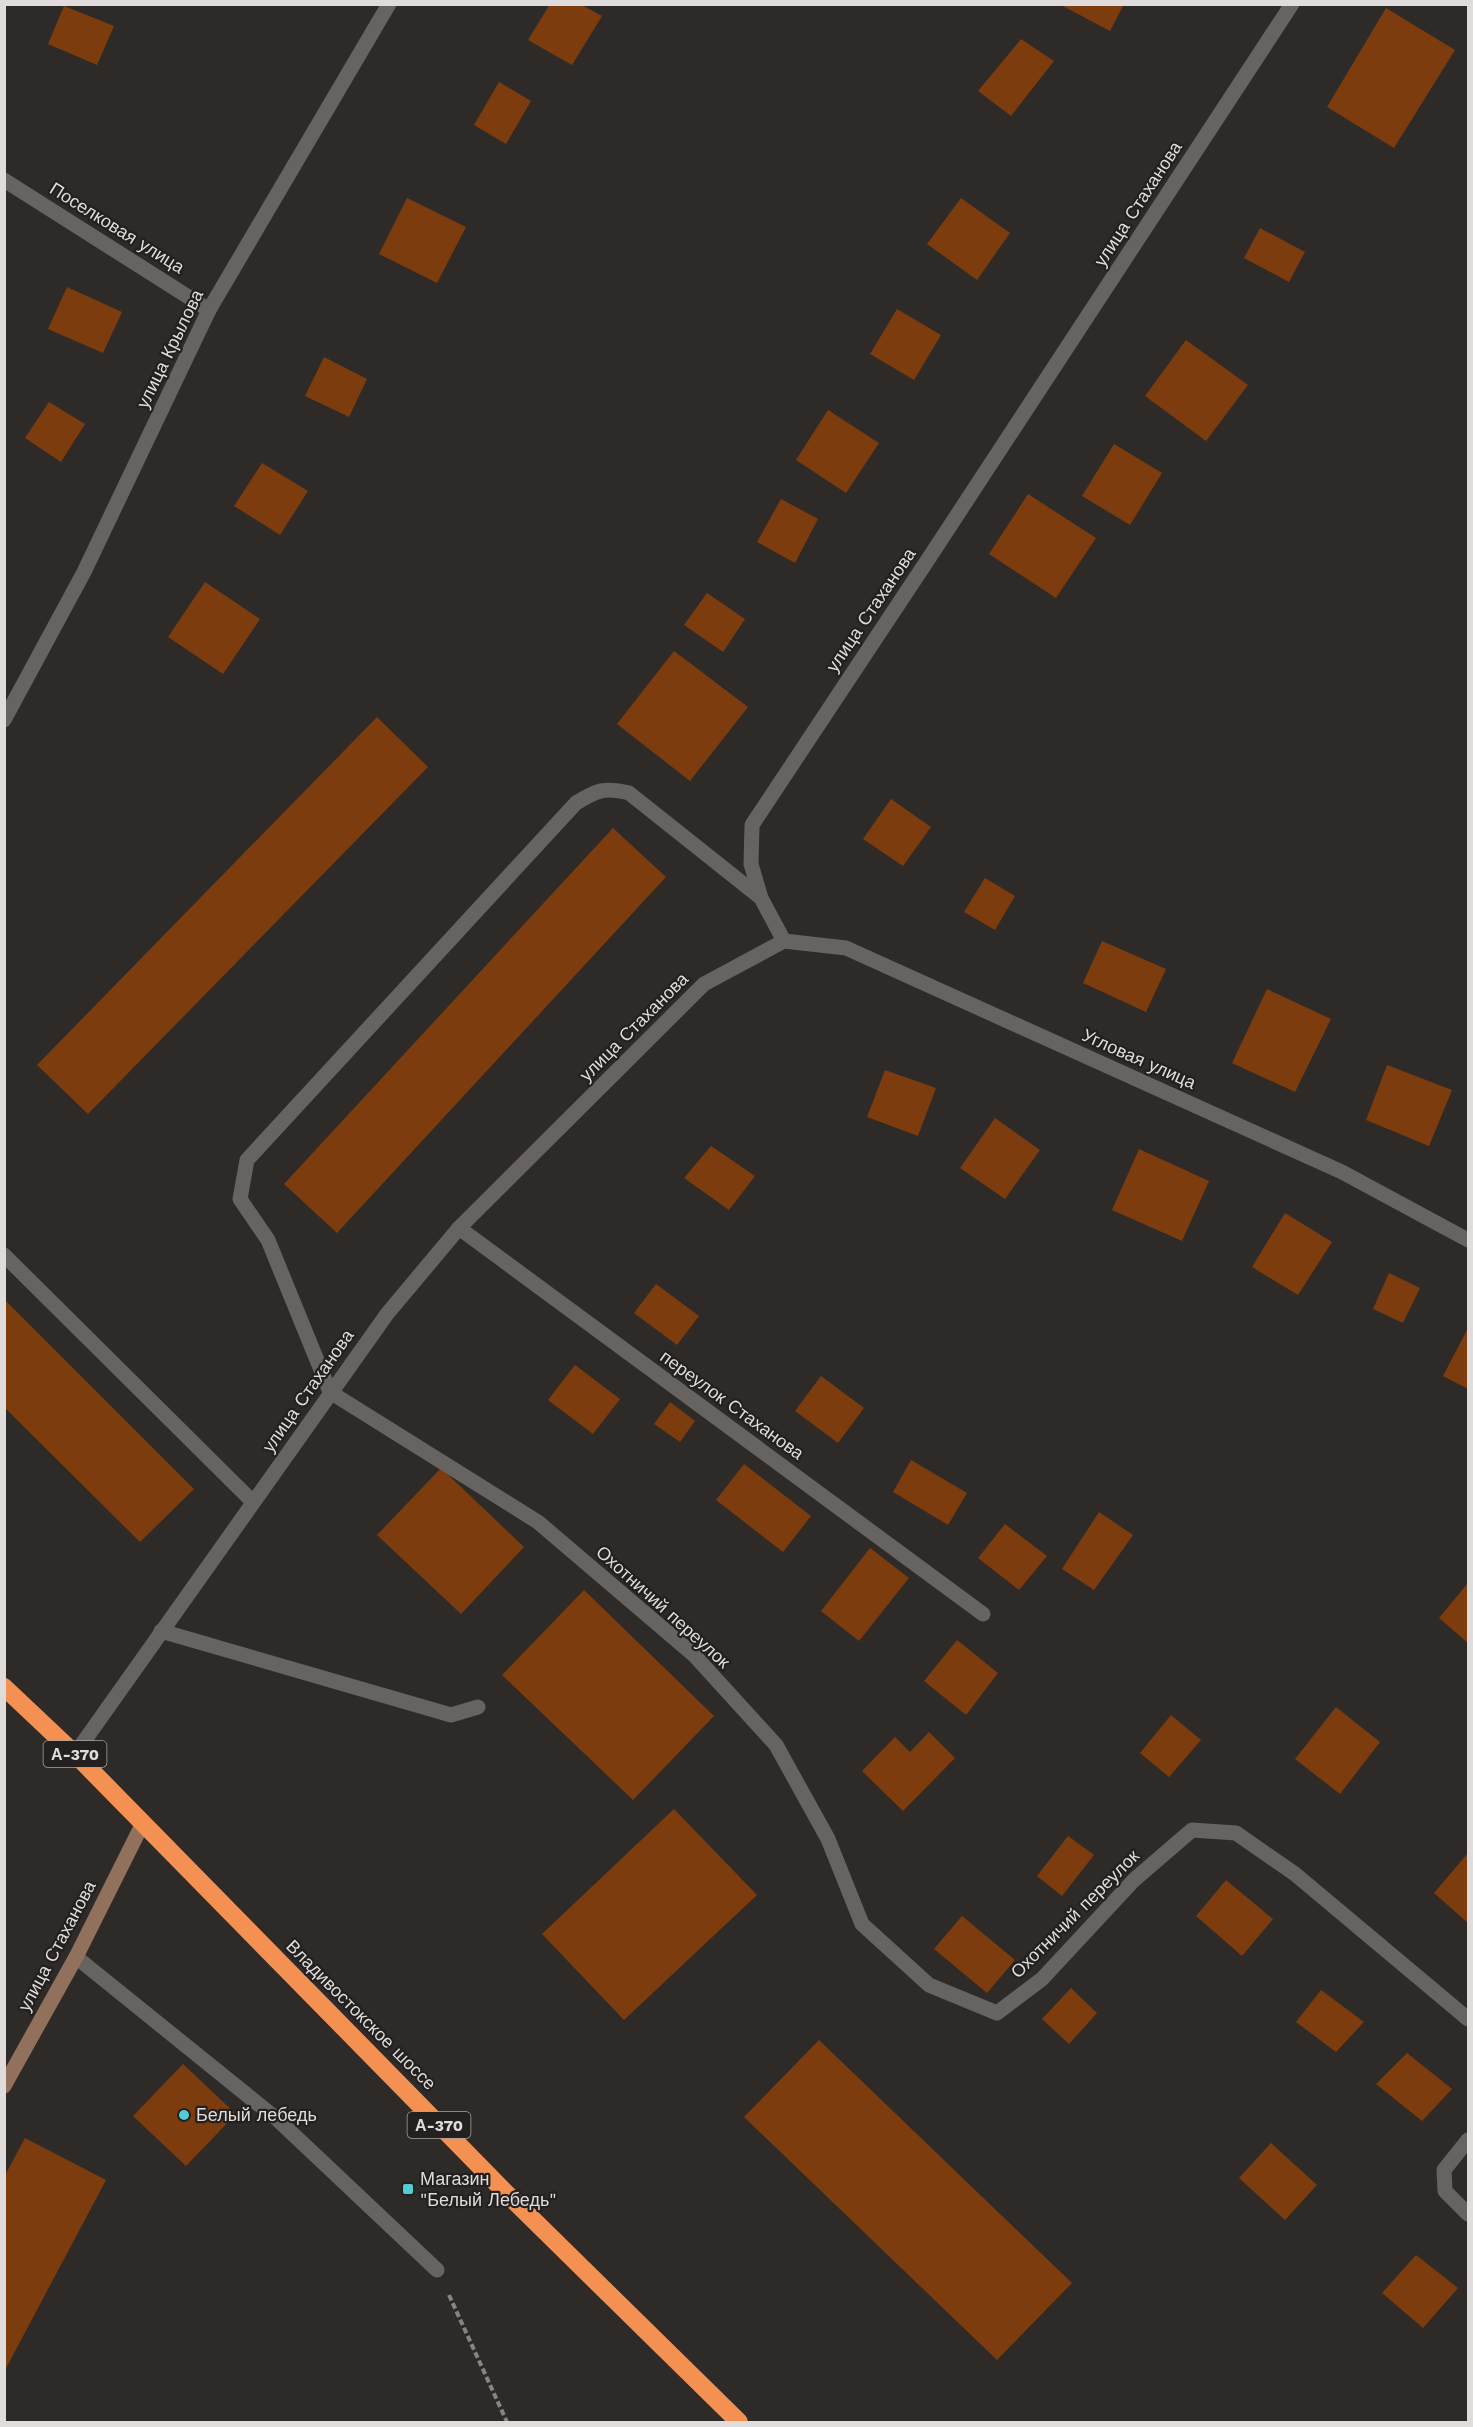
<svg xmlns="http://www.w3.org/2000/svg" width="1473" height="2427" font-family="'Work Sans',sans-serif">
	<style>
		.building { fill: #7d3c0d }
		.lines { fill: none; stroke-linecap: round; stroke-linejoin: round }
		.path { stroke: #868382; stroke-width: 4; stroke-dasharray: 6 3; stroke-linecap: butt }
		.lane { stroke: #676361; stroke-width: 15 }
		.street { stroke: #676361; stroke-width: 15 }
		.secondary { stroke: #91705c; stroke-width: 15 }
		.highway { stroke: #f49052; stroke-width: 18 }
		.poi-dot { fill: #51ccd3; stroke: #23201f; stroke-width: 2 }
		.labels { text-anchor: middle; stroke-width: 4.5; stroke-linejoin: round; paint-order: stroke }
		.shield { fill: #23201f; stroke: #a7a4a3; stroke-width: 1.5 }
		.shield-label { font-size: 16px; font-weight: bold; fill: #dfdcdb }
		.street-label { font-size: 18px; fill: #dfdcdb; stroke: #23201f }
		.poi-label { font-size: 18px; fill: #dfdcdb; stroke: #23201f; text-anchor: start }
	</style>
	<rect width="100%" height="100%" fill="#2d2a28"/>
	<g class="building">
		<polygon points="550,4 580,4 602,16 572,65 528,40"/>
		<polygon points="1059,4 1124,4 1110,31"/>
		<polygon points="64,6 114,26 97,65 48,44"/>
		<polygon points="1386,8 1455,50 1394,148 1327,107"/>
		<polygon points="1021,39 1054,61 1011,116 978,91"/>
		<polygon points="499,82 531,101 506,144 474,125"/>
		<polygon points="407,198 466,227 437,283 379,254"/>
		<polygon points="961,198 1010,233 977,280 927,244"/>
		<polygon points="1260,228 1305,252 1289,282 1244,258"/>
		<polygon points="67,287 122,312 103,353 48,329"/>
		<polygon points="897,309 941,335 914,380 870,354"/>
		<polygon points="1186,340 1248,385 1206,441 1145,396"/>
		<polygon points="324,357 367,379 349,417 305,396"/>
		<polygon points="49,402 85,424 61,462 25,438"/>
		<polygon points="828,410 879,443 846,493 796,460"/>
		<polygon points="1114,444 1162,473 1130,525 1082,496"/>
		<polygon points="262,463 308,491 280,535 234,506"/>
		<polygon points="1028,494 1096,538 1056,598 989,554"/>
		<polygon points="781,499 818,519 795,563 757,542"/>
		<polygon points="205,582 260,619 223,674 168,637"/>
		<polygon points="707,593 745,619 723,652 684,625"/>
		<polygon points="674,651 748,707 690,781 617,724"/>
		<polygon points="377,717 428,767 88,1114 37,1065"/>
		<polygon points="891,799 931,827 903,866 863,839"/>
		<polygon points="613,828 666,877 337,1233 284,1184"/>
		<polygon points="985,878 1015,896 995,930 964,912"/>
		<polygon points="1102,941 1166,969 1146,1012 1083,983"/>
		<polygon points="1267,989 1331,1019 1295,1092 1232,1063"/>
		<polygon points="1387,1065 1452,1090 1429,1146 1366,1120"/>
		<polygon points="885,1070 936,1088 918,1136 867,1117"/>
		<polygon points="995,1118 1040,1150 1005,1199 960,1168"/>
		<polygon points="711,1146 755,1176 729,1210 684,1178"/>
		<polygon points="1139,1149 1209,1181 1182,1241 1112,1210"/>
		<polygon points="1285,1213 1332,1242 1298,1295 1252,1267"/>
		<polygon points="1389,1273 1420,1288 1403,1323 1373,1309"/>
		<polygon points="656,1284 699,1316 677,1345 634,1313"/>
		<polygon points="4,1299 194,1489 140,1542 4,1407"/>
		<polygon points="1468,1328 1468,1389 1443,1376"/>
		<polygon points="575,1365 620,1399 593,1434 548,1400"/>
		<polygon points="821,1376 864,1408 838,1443 795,1411"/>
		<polygon points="670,1402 695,1421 680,1442 654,1424"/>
		<polygon points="911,1460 967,1493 948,1525 893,1492"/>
		<polygon points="744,1464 811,1516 783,1552 716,1500"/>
		<polygon points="441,1468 524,1547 461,1614 377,1535"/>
		<polygon points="1099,1512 1133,1535 1094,1590 1062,1569"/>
		<polygon points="1005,1524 1047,1556 1019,1590 978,1558"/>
		<polygon points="870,1548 909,1578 859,1641 821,1611"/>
		<polygon points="1468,1583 1468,1643 1439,1618"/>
		<polygon points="584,1590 714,1716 633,1800 502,1675"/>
		<polygon points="957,1640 998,1673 966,1715 924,1681"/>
		<polygon points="1336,1707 1380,1742 1340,1794 1295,1759"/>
		<polygon points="1171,1715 1201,1740 1169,1777 1140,1753"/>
		<polygon points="929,1732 955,1758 903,1811 862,1771 895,1737 910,1752"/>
		<polygon points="674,1809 757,1895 624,2020 542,1934"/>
		<polygon points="1068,1836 1094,1855 1062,1896 1037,1876"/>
		<polygon points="1468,1853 1468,1923 1434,1893"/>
		<polygon points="1226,1880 1273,1919 1242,1956 1196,1916"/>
		<polygon points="962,1916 1015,1960 987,1993 934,1949"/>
		<polygon points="1071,1988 1097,2013 1069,2044 1042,2019"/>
		<polygon points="1321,1990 1364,2022 1336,2052 1296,2022"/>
		<polygon points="819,2040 1072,2283 997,2360 744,2117"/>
		<polygon points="1407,2053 1452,2089 1422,2121 1376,2084"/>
		<polygon points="183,2064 236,2114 186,2166 133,2116"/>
		<polygon points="25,2138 106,2180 4,2372 4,2177"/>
		<polygon points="1271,2143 1317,2185 1285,2220 1239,2178"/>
		<polygon points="1416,2255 1458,2288 1423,2328 1382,2293"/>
	</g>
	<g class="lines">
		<polyline class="path" points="449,2295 507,2422"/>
		<g class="lane">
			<path d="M761 898 629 793C605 787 597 790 576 803L247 1160 240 1199 268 1240 330 1392 538 1522 694 1655 776 1745 828 1839 862 1924 929 1985 997 2013 1042 1979 1134 1880 1192 1830 1236 1833 1295 1874 1468 2019"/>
			<polyline points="459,1228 983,1614"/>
			<polyline points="4,1255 253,1502"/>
			<polyline points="161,1631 451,1715 478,1707"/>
			<polyline points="75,1754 387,1314 459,1228 704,984 784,941 846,948 1342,1172 1468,1240"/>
			<polyline points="76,1957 278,2120 437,2270"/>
			<polyline points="1468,2140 1444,2170 1445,2191 1468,2214"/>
		</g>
		<g class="street">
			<polyline points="4,180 209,310"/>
			<polyline points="4,720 84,572 209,310 389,4"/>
			<polyline points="784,941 761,898 751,864 752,825 929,558 1292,4"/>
		</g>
		<polyline class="secondary" points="4,2086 76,1957 143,1823"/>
		<polyline class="highway" points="4,1687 75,1754 508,2195 739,2422"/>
	</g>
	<g class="poi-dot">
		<circle cx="184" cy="2115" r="6"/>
		<rect x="402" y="2183" width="12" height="12" rx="3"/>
	</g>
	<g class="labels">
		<g class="shield">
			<rect x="43.5" y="1741" width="63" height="26" rx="4.5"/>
			<rect x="407.5" y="2112" width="63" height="26" rx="4.5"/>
		</g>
		<g class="shield-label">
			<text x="75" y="1760">А-370</text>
			<text x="439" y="2131">А-370</text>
		</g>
		<g class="street-label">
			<text transform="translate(1138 204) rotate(-57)" y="6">улица Стаханова</text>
			<text transform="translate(117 228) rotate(32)" y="6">Поселковая улица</text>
			<text transform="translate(170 349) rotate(-64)" y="6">улица Крылова</text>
			<text transform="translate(871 610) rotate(-56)" y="6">улица Стаханова</text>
			<text transform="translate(634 1027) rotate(-45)" y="6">улица Стаханова</text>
			<text transform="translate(1139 1059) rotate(24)" y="6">Угловая улица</text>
			<text transform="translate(308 1391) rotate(-55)" y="6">улица Стаханова</text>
			<text transform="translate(732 1405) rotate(36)" y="6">переулок Стаханова</text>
			<text transform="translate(663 1607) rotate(42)" y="6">Охотничий переулок</text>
			<text transform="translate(1075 1914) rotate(-45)" y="6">Охотничий переулок</text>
			<text transform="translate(57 1946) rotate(-62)" y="6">улица Стаханова</text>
			<text transform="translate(361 2015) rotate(45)" y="6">Владивостокское шоссе</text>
		</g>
		<g class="poi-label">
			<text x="196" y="2121">Белый лебедь</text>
			<text x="420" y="2185">Магазин<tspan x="420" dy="21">"Белый Лебедь"</tspan></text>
		</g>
	</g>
	<rect width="1473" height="2427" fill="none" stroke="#dfdcdb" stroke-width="12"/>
</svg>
